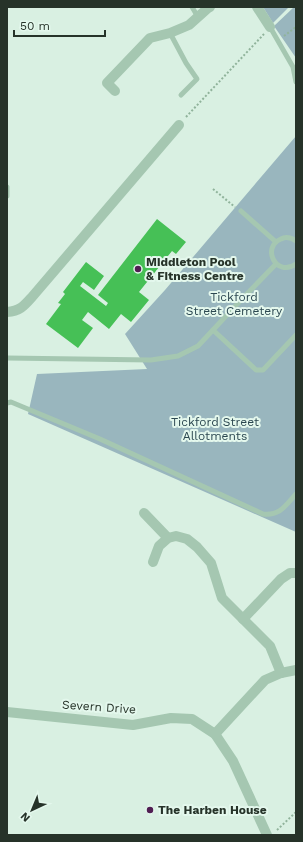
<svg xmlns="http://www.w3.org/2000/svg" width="303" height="842" font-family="'Work Sans',sans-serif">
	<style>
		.green { fill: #99b6be }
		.building { fill: #46c056 }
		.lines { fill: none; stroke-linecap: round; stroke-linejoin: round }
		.path { stroke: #90b39b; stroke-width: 2; stroke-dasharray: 2 2; stroke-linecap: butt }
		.lane { stroke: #a5c7b1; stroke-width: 5 }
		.street { stroke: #a5c7b1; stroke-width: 10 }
		.poi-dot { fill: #501e52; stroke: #e4f8ed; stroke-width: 1.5 }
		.labels { text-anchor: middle; stroke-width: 4; stroke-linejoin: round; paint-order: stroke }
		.poi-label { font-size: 12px; font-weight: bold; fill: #263329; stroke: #e4f8ed; text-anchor: start }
		.park-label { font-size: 12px; fill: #2b4750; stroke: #e4f8ed }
		.street-label { font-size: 12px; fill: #263329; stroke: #e4f8ed }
	</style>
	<rect width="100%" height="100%" fill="#d9f0e2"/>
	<g class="green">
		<polygon points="263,7 289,7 273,23"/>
		<polygon points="294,7 296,7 296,58 274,26"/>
		<polygon points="296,136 296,532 28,414 37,374 147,369 125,334 165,290"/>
	</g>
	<polygon class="building" points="157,219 186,242 176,254 172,251 139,292 149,300 131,322 121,314 109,329 88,312 82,320 93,328 78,348 46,324 61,304 58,303 65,294 63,292 86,262 104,276 94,290 83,282 80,286 106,306 108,303 98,295"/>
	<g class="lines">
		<g class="path">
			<polyline points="284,36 296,27"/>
			<polyline points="186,117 264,34"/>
			<polyline points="213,189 235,207"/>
			<polyline points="277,830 296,812"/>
		</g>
		<g class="lane">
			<polyline points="192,7 198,17"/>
			<polyline points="270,27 293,67 296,82"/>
			<polyline points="170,33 186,63 197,79 181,95"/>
			<polyline points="7,187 7,196"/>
			<polyline points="241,211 276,242"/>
			<path d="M296 241C292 238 286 236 281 239 261 247 276 278 296 264"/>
			<polyline points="213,330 256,370 263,370 296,335"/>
			<polyline points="7,358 151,360 178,356 198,346 241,300 276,264"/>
			<path d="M7 403 11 402 100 439 263 514C280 516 285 506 296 494"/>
		</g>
		<g class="street">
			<polyline points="257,7 270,27"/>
			<polyline points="115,91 107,83 150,38 170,33 189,25 208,8 210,7"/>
			<path d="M7 312C20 311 24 306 32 297L179 125"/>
			<polyline points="144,513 168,538"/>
			<polyline points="153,562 159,546 168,538 176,536 187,539 197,547 211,563 222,598 270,646 281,673"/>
			<polyline points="243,619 281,579 290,573 296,573"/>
			<polyline points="7,712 133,725 171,718 192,719 215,734 233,761 267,835"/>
			<polyline points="215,734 265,680 281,673 296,670"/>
		</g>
	</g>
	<g class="poi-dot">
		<circle cx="138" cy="269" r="4"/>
		<circle cx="150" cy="810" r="4"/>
	</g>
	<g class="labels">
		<g class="poi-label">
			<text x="146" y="266">Middleton Pool<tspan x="146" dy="14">&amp; Fitness Centre</tspan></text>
			<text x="158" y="814">The Harben House</text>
		</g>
		<g class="park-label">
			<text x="234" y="301">Tickford<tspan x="234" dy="14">Street Cemetery</tspan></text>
			<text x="215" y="426">Tickford Street<tspan x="215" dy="14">Allotments</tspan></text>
		</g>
		<g class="street-label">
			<text transform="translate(99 707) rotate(4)" y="4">Severn Drive</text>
		</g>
	</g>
	<rect width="303" height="842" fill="none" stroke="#263329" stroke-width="16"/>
	<g transform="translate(32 810) rotate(224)" stroke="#e4f8ed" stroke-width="3" paint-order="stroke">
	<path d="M0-3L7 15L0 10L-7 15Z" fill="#263329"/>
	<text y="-6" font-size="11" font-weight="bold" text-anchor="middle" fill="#263329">N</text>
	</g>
	<path d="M14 30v6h91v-6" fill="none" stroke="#263329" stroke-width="2"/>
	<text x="20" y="30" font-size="12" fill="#263329" stroke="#e4f8ed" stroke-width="3" paint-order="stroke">50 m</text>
</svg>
